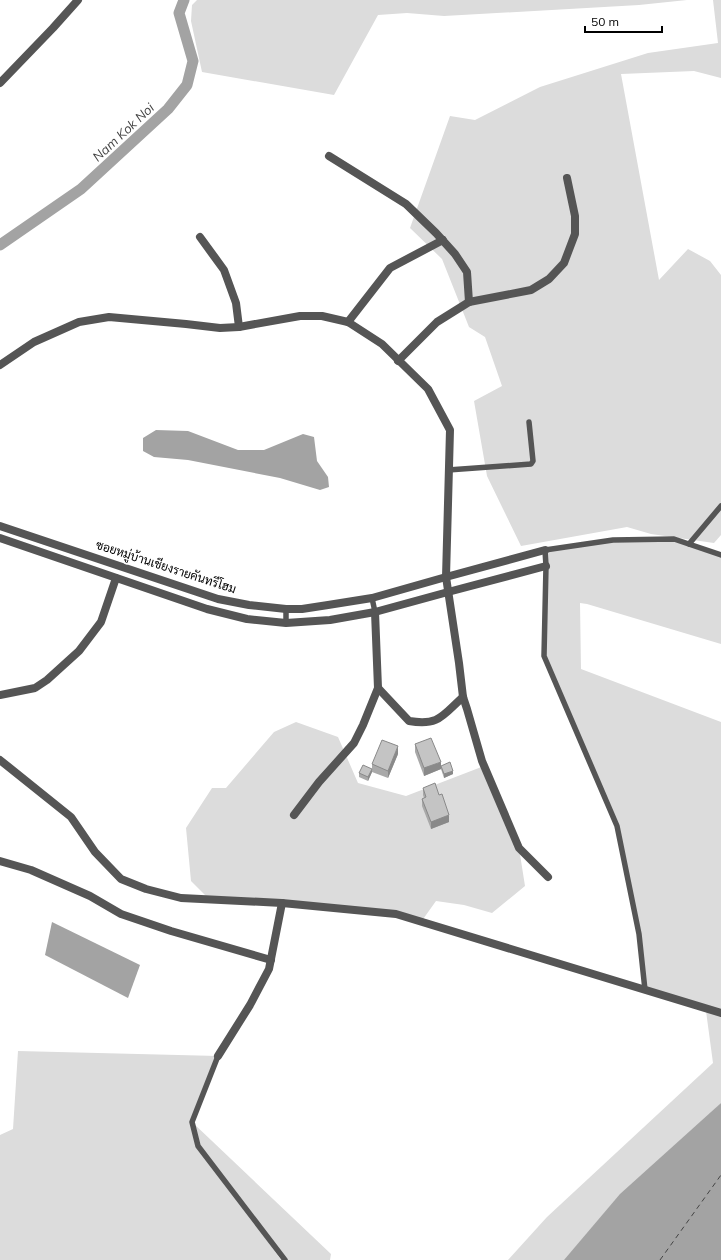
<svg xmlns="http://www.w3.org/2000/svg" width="721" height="1260" font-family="Mulish,Sarabun,sans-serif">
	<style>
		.green { fill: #dcdcdc }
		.water { fill: #a3a3a3 }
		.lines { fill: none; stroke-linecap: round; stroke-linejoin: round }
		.canal { stroke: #a3a3a3; stroke-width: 11 }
		.ferry { stroke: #444; stroke-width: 1; stroke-dasharray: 5 4; stroke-linecap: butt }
		.lane { stroke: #555; stroke-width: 5.5 }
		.street { stroke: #555; stroke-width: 8 }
		.wall { fill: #a9a9a9 }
		.shaded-wall { fill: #898989 }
		.building { fill: #c4c4c4; stroke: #898989 }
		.labels { text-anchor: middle; stroke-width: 3.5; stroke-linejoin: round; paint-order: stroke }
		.street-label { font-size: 12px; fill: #000; stroke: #fff }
		.water-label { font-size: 13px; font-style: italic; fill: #444; stroke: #fff }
	</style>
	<rect width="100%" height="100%" fill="#fff"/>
	<g class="green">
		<polygon points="197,0 687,0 639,5 444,16 407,13 378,15 334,95 202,72 191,21 192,5"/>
		<polygon points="713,0 721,0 721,78 694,71 621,74 659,280 688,249 710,261 721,275 721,535 714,543 651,534 627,527 521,546 487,476 474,401 502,386 485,337 469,327 442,259 410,228 450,116 475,120 540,87 648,53 718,43"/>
		<polygon points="674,539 721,555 721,644 587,604 580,603 581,669 721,722 721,1013 645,990 639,934 617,826 544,656 545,550 613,540"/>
		<polygon points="296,722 338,737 358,783 406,796 484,766 519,848 525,886 492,913 464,905 436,901 421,922 396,914 210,900 191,881 186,828 212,788 226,788 274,732"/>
		<polygon points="706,1011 721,1015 721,1103 569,1260 508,1260 547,1217 713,1063"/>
		<polygon points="18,1051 218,1056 192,1122 331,1254 330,1260 285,1260 217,1171 281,1260 0,1260 0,1135 13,1129"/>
	</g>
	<g class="water">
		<polygon points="156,430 188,431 238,450 264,450 303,434 314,437 317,461 328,477 329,487 320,490 280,478 188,460 154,457 143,451 143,438"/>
		<polygon points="52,922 140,965 128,998 45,955"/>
		<polygon points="721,1103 721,1260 564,1260 620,1194"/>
	</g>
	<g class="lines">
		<polyline class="canal" points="0,245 81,189 168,109 187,85 193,61 179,13 184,0"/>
		<polyline class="ferry" points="660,1260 721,1175"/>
		<g class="lane">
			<polyline points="448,470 531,464 533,461 529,422"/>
			<polyline points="689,544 721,506"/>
			<polyline points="372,598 375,612"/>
			<polyline points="286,623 286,609"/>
			<polyline points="645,990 639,934 617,826 544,656 546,566 545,550 613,540 674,539 721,555"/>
			<polyline points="218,1056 192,1122 198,1146 285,1260"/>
		</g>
		<g class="street">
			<polyline points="0,83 53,28 78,0"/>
			<polyline points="329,156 406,204 436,233 455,254 467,272 469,302"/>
			<polyline points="200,237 224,270 236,303 239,327"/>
			<polyline points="348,322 390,268 443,240"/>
			<polyline points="398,361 437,322 469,302 531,290 549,279 564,263 575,234 575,216 567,178"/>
			<polyline points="0,365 34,342 79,322 109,317 186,324 220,328 239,327 300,316 322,316 348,322 382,344 428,389 450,430 446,577 459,663 463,697 467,709 482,761 519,848 548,877"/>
			<polyline points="0,526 218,599 249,605 286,609 302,609 328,605 372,598 446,577 545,550"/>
			<polyline points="0,538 207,609 247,619 286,623 330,620 375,612 448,592 546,566"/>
			<path d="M375 612 378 688 409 721C439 726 442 716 463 697"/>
			<polyline points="0,695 35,688 47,680 79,651 101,622 116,578"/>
			<polyline points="0,760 71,817 95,852 121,879 146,889 181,898 282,903 396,914 721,1013"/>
			<polyline points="294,815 319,782 354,743 363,725 378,688"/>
			<polyline points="0,861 31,870 90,896 121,914 171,931 271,960"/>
			<polyline points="218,1056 250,1005 269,969 282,903"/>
		</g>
	</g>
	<g class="wall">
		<polygon points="415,744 441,769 424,776 415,752"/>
		<polygon points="398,754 388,778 372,772 368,781 359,777 359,773 372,769 372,764"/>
		<polygon points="441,766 453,774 444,778 441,769"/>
		<polygon points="423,788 449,822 431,829 422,806 422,799 424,798 423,795"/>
	</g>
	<g class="shaded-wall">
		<polygon points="398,746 398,754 388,778 388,771"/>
		<polygon points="441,762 441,769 424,776 424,768"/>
		<polygon points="372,769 372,772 368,781 368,777"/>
		<polygon points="453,771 453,774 444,778 444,774"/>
		<polygon points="449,815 449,822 431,829 431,822"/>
	</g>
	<g class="building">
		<polygon points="431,738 441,762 424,768 415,744"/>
		<polygon points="382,740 398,746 388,771 372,764"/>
		<polygon points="450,762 453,771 444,774 441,766"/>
		<polygon points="363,765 372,769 368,777 359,773"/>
		<polygon points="435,783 439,795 442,794 449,815 431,822 422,799 426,797 423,788"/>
	</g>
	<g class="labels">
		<g class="street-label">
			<text transform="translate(166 567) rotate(18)" y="4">ซอยหมู่บ้านเชียงรายคันทรีโฮม</text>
		</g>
		<g class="water-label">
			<text transform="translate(123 132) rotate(-43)" y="5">Nam Kok Noi</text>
		</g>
	</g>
	<path d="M585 26v6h77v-6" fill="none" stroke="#000000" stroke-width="2"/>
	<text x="591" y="26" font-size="12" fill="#000000" stroke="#ffffff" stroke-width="3" paint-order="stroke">50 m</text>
</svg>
